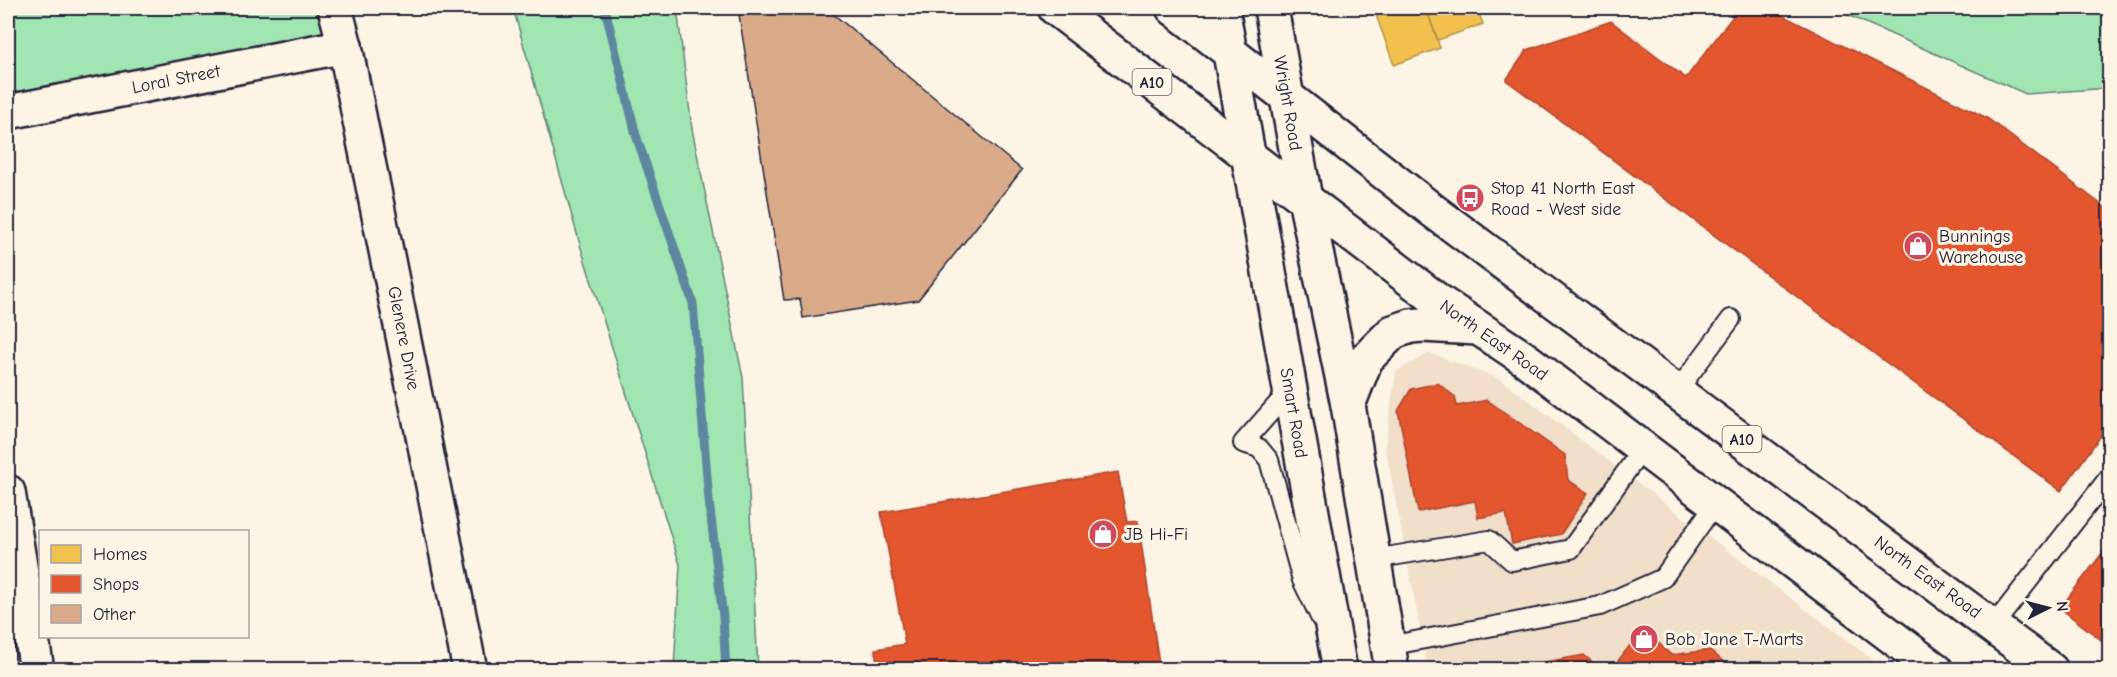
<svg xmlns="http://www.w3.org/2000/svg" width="2117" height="677" font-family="'Comic Neue',sans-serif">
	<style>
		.built { fill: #f2dfca }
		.green { fill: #a1e6b2; stroke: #628476; stroke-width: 1.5 }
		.homes { fill: #f2c14e; stroke: #b49148; stroke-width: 1.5 }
		.shops { fill: #e4572e; stroke: #aa4732; stroke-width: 1.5 }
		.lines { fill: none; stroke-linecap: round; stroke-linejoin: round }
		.stream { stroke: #5b879f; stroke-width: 9 }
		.building { fill: #d9ab8a; stroke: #22223b; stroke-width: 1.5 }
		.service-casing { stroke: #22223b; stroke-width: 22 }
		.minor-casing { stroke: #22223b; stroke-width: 38 }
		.secondary-casing { stroke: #22223b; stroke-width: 38 }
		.trunk-casing { stroke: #22223b; stroke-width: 38 }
		.service { stroke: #fcf5e5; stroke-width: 18 }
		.minor { stroke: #fcf5e5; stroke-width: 33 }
		.secondary { stroke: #fcf5e5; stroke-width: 33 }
		.trunk { stroke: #fcf5e5; stroke-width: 33 }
		.labels { text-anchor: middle; stroke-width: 6; stroke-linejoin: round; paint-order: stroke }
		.shield { fill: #fcf5e5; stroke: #63616e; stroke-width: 1.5 }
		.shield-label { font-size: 16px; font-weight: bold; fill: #22223b }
		.street-label { font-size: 18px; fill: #22223b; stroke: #fcf5e5 }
		.poi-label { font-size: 18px; fill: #22223b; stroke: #fcf5e5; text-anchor: start }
	</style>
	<rect width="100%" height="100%" fill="#fcf5e5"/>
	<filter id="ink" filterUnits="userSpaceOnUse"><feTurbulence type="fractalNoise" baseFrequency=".0167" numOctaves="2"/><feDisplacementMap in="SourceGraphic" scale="12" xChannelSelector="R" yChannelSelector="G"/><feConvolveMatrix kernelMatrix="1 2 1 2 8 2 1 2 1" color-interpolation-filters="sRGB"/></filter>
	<g filter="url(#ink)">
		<polygon class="built" points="1430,353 1500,379 1885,669 1428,669 1385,446 1396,371"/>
		<g class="green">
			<polygon points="8,8 335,8 345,46 8,112"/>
			<polygon points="513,8 677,8 692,129 743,378 758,669 674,669 680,565 581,248"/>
			<polygon points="1832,8 2109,8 2109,88 2026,94"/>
		</g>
		<g class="homes">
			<polygon points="1396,8 1401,8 1403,13 1420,8 1426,8 1440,48 1394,65 1376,15"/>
			<polygon points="1426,8 1446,8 1447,10 1453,8 1477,8 1483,24 1438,40"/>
		</g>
		<g class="shops">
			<polygon points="1739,8 1768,8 1987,118 2110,211 2110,423 2061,491 1774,280 1506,80 1527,50 1611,21 1686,78"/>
			<polygon points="1438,383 1455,397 1457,406 1487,400 1565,455 1568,480 1588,493 1561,534 1512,544 1506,513 1478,518 1475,501 1418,512 1398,411 1411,389"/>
			<polygon points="1118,472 1127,522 1138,521 1160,670 878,670 875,649 905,644 881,512"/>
			<polygon points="2110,543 2110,647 2060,608"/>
			<polygon points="1643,628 1671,655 1710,650 1733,670 1611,670"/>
			<polygon points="1584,655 1602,670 1500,670"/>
		</g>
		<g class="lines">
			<polyline class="stream" points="605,8 636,135 693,303 709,501 723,617 726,670"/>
		</g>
		<polygon class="building" points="738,8 826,8 1022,170 918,300 803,318 800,299 784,300"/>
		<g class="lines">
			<g class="service-casing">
				<g id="service">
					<polyline points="1290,390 1243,443 1259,448 1269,460 1302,580 1321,619"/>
					<polyline points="1677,391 1731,319"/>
					<polyline points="1374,559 1489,540 1512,561 1571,549 1643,448"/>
					<polyline points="1994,625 2110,476"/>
					<polyline points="1388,646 1600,606 1663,578 1715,504"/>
				</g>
			</g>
			<g class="minor-casing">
				<g id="minor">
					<polyline points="335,8 345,46 470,670"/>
					<polyline points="8,112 345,46"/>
					<polyline points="8,492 37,670"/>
				</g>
			</g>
			<g class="secondary-casing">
				<g id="secondary">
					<polyline points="1222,8 1340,670"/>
					<polyline points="1271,8 1305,199 1348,405 1392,670"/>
					<polyline points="1348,405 1366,359 1393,332 1411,326 1422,325 1478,328"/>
				</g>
			</g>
			<g class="trunk-casing">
				<g id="trunk">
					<polyline points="1055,8 1441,303 1525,359 1936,670"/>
					<polyline points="1173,8 1432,210 2051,670"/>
				</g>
			</g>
			<use href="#service" class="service"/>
			<use href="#minor" class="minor"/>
			<use href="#secondary" class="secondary"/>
			<use href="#trunk" class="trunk"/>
		</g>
	</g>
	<defs>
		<g id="bus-disc" transform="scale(1.5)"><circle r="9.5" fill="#d1495b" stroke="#fcf5e5"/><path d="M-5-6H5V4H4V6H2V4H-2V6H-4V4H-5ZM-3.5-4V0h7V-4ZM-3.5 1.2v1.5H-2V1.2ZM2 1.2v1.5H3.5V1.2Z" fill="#fff"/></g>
		<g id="shop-disc" transform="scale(1.5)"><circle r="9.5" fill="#d1495b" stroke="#fcf5e5"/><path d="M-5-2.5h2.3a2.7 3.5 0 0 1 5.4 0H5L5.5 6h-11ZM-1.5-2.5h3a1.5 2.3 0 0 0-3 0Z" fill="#fff"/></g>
	</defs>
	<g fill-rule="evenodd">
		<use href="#bus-disc" x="1470" y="198"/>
		<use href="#shop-disc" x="1918" y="246"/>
		<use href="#shop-disc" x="1103" y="534"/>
		<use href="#shop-disc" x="1644" y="639"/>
	</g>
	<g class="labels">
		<g class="shield">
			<rect x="1132.5" y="69" width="39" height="26" rx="4.5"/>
			<rect x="1722.5" y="426" width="39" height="26" rx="4.5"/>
		</g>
		<g class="shield-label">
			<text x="1152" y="88">A10</text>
			<text x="1742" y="445">A10</text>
		</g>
		<g class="street-label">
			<text transform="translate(176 79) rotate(-11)" y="6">Loral Street</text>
			<text transform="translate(1288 103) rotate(80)" y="6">Wright Road</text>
			<text transform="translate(404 338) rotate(79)" y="6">Glenere Drive</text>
			<text transform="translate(1494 340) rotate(35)" y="6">North East Road</text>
			<text transform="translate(1294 413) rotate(80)" y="6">Smart Road</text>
			<text transform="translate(1928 577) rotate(36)" y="6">North East Road</text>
		</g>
		<g class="poi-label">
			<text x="1491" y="194">Stop 41 North East<tspan x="1491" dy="21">Road - West side</tspan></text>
			<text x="1939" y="242">Bunnings<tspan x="1939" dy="21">Warehouse</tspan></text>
			<text x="1124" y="540">JB Hi-Fi</text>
			<text x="1665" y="645">Bob Jane T-Marts</text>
		</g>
	</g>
	<rect width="2117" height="677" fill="none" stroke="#fcf5e5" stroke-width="30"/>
	<rect x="15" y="15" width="2087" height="647" fill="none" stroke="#22223b" stroke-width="2" filter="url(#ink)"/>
	<rect x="39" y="530" width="210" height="108" fill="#fcf5e5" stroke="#a5a1a1" stroke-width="1.5"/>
	<rect x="51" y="545" width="30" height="18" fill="#f2c14e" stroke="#a5a1a1" stroke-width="1.5"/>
	<text x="93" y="560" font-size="18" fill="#22223b">Homes</text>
	<rect x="51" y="575" width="30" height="18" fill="#e4572e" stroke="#a5a1a1" stroke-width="1.5"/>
	<text x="93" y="590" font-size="18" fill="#22223b">Shops</text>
	<rect x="51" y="605" width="30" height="18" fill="#d9ab8a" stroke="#a5a1a1" stroke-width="1.5"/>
	<text x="93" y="620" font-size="18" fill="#22223b">Other</text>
	<g transform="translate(2048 608) rotate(84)" stroke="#fcf5e5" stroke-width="4.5" paint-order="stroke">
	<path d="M0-4.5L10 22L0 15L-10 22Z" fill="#22223b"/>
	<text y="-9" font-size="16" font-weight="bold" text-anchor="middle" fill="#22223b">N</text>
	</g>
</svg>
